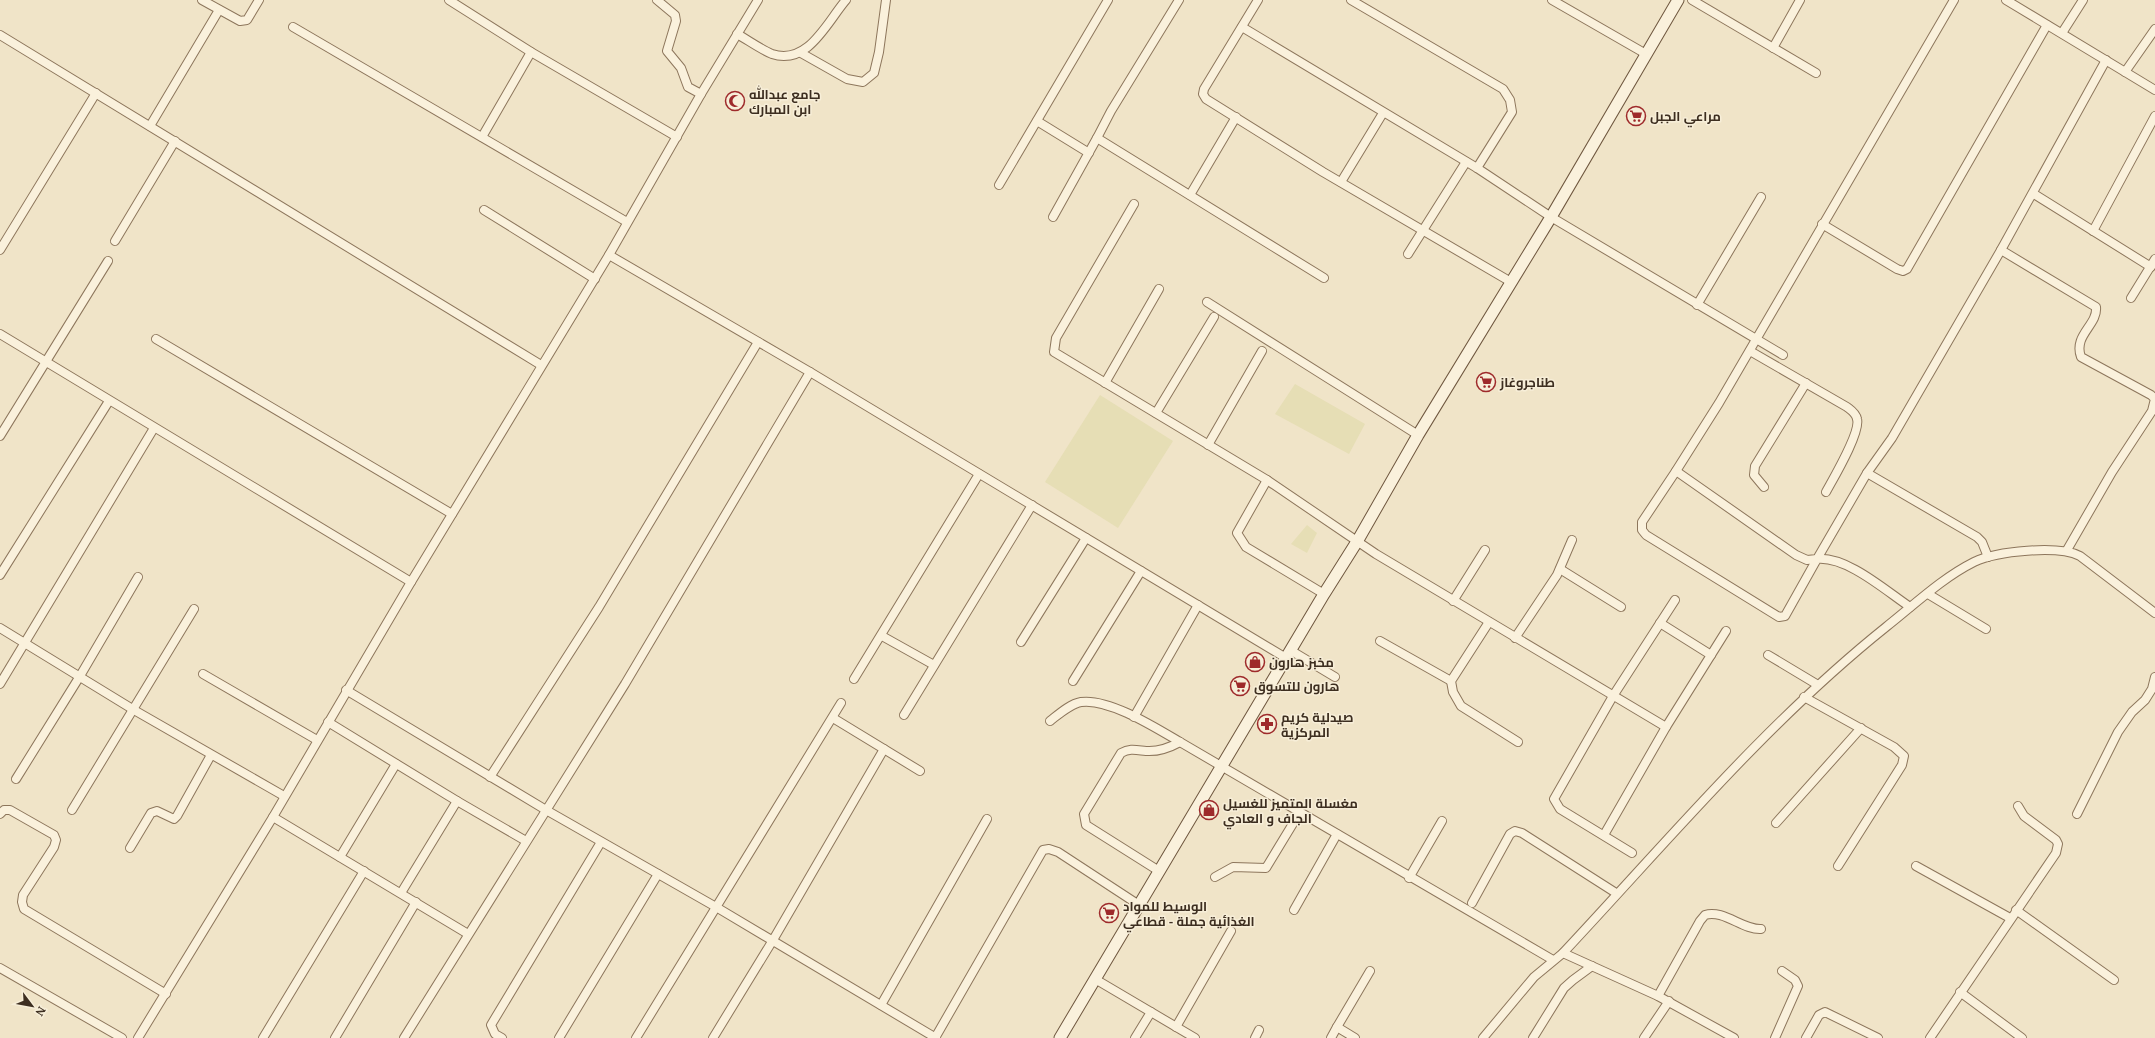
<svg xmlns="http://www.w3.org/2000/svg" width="2155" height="1038" font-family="'Noto Serif',Cairo,serif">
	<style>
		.farmland { fill: #e6deb5 }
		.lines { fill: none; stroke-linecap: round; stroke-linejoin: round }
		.street-casing { stroke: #8d765c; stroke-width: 10 }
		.secondary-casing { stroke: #6f573f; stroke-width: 13 }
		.street { stroke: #faf1dc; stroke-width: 8 }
		.secondary { stroke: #faf1dc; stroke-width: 11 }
		.labels { text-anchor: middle; stroke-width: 3; stroke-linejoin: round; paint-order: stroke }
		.poi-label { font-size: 13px; font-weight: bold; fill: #3d2e20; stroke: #f7eed8; text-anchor: start }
	</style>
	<rect width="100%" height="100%" fill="#f0e4c8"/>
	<g class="farmland">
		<polygon points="1295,384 1365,424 1349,454 1275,414"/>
		<polygon points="1100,395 1173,441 1118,528 1045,482"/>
		<polygon points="1307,525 1317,533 1307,553 1291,544"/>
	</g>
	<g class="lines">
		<g class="street-casing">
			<g id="street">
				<polyline points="202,0 240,21 247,20 259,0"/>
				<polyline points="449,0 531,52 677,137"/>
				<polyline points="657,0 675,15 676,21 667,51 681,68 688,87 701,94"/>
				<polyline points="1179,0 1111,111 1097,138 1324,278"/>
				<polyline points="1258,0 1204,89 1203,94 1206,99 1323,172 1511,282"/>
				<polyline points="1351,0 1503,89 1510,100 1512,112 1477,168"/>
				<polyline points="1552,0 1646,54"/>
				<polyline points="1692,0 1816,73"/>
				<polyline points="2006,0 2155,90"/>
				<polyline points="293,27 627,222"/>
				<polyline points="1242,27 1477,168 1551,217 1783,355"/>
				<polyline points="2062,33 2083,0"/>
				<path d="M737 34C748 40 760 49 772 54 808 66 827 22 846 0"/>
				<polyline points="0,35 541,365"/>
				<polyline points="1773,48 1800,0"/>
				<polyline points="801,53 847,79 863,82 874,73 879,52 886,0"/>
				<polyline points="2125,72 2155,29"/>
				<polyline points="1037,121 1089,153"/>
				<polyline points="150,126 219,10"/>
				<polyline points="482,137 531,52"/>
				<polyline points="1341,182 1383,113"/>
				<polyline points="999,185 1108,0"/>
				<polyline points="2034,194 2151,267"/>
				<polyline points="1190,195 1236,117"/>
				<polyline points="1134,204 1056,338 1054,352 1267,480 1376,554 1666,727"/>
				<polyline points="484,210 595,279"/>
				<polyline points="1053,217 1097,138"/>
				<polyline points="1822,224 1897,269 1903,271 1907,269 2047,25"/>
				<polyline points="2093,231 2155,116"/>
				<polyline points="115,241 175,141"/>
				<polyline points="0,250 96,93"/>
				<polyline points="1408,254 1466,162"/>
				<polyline points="609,255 810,372 1286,658"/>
				<polyline points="2131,298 2155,259"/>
				<polyline points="1207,302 1418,435"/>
				<polyline points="1697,305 1761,197"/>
				<polyline points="0,334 411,582"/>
				<polyline points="156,339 452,514"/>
				<path d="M1750 351 1847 407C1851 410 1856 413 1857 419 1861 432 1833 479 1826 492"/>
				<polyline points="1105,383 1159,289"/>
				<polyline points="1156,413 1214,317"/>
				<polyline points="0,436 108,261"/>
				<polyline points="1208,445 1262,351"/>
				<polyline points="1676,471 1796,555 1807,560 1817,559 1867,473 1892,438 2001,250"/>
				<polyline points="1867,473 1977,537 1982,542 1988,557"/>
				<polyline points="1267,480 1237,533 1246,547 1324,594"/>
				<polyline points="1764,487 1754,475 1755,466 1806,383"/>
				<path d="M2067 550 2112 472 2152 411 2155 399 2151 395 2081 357C2073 335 2098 325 2096 307L2001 250 2106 60"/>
				<polyline points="1560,569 1621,607"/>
				<polyline points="0,575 109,401"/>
				<polyline points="1928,594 1986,629"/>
				<polyline points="1453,601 1485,550"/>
				<path d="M1910 607C1886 591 1847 556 1817 559L1785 616 1779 617 1646 535 1642 530V522L1676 471 1719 403 1954 0"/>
				<polyline points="1489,622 1451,681 1453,692 1461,706 1518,742"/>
				<polyline points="1660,623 1711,655"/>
				<polyline points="0,628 134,710 284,796"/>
				<polyline points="882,636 934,665"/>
				<polyline points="1515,638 1557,575 1572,540"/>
				<polyline points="1380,641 1451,681"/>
				<polyline points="1021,642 1086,538"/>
				<polyline points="1290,650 1335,677"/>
				<polyline points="1768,655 1818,685"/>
				<polyline points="203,674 317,740"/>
				<polyline points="854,679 979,474"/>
				<polyline points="1073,681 1141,571"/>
				<polyline points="0,684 154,428"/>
				<polyline points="346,690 546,810 716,907 936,1038"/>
				<polyline points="1804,697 1894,747 1904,756 1902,765 1838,866"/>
				<polyline points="904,715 1032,505"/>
				<polyline points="1134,717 1198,605"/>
				<polyline points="833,718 920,771"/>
				<path d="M1050 721C1059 714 1070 704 1081 702 1109 698 1156 728 1180 742L1553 960"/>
				<polyline points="328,722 457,801 526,841"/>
				<polyline points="490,777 599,607 758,342"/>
				<polyline points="16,779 80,676 138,577"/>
				<polyline points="72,810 194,609"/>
				<polyline points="0,814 4,810 10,810 54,835 56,840 54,847 23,895 22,902 24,909 166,994"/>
				<polyline points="2077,814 2118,732 2132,712 2145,700 2152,689 2155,677"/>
				<polyline points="273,817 468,934"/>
				<polyline points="1776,823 1861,728"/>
				<polyline points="1604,835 1666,727 1726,631"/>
				<polyline points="130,848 151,813 157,811 174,819 177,816 211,755"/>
				<polyline points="1632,853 1560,809 1554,799 1613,696 1675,600"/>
				<polyline points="340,857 396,764"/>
				<polyline points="1916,866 2010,918"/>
				<path d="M1159 871 1086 825 1084 814 1121 753C1130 748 1136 750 1146 751 1159 752 1169 748 1180 742"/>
				<polyline points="1215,877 1233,867 1266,868 1300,812"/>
				<polyline points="1409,878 1442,821"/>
				<polyline points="401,893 457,801"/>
				<polyline points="1472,903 1510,834 1515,831 1522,833 1616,893"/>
				<polyline points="1294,910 1337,834"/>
				<polyline points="2016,910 2114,980"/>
				<path d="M1563 953C1667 842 1766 723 1886 627 1914 605 1942 578 1974 562 1997 551 2058 545 2080 556L2155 613"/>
				<polyline points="0,968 122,1038"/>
				<polyline points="1095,979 1195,1038"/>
				<polyline points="1960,992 2022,1038"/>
				<path d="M1658 996 1700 921 1705 915C1723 909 1743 930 1761 929"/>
				<polyline points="881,1005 987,819"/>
				<polyline points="1176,1027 1231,931"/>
				<polyline points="1337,1027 1370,971"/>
				<polyline points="138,1038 273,817 411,582 609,255 701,94 758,0"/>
				<polyline points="263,1038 364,871"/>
				<polyline points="335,1038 416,902"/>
				<polyline points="404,1038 625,684 810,372"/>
				<polyline points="502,1038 495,1034 491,1025 601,842"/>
				<polyline points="559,1038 658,874"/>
				<polyline points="636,1038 841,703"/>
				<polyline points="713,1038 773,940 884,749"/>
				<polyline points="935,1038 1043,850 1049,849 1058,852 1139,905"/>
				<polyline points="1135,1038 1151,1012"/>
				<polyline points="1255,1038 1259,1030"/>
				<polyline points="1331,1038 1337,1027 1355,1038"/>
				<polyline points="1483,1038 1534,977 1563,953 1658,996 1734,1038"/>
				<polyline points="1533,1038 1564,988 1573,980 1592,966"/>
				<polyline points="1644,1038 1669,1001"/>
				<polyline points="1775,1038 1798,986 1795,980 1782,971"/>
				<polyline points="1806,1038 1819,1015 1825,1012 1878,1038"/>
				<polyline points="1930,1038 2056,853 2058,844 2056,840 2024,816 2018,806"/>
			</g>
		</g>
		<g class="secondary-casing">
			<polyline id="secondary" points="1060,1038 1324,594 1358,540 1418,435 1551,217 1678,0"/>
		</g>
		<use href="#street" class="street"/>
		<use href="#secondary" class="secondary"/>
	</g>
	<defs>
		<g id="mosque-ring" transform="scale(1)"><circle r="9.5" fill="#f7eed8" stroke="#9e2a2b" stroke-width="1.5"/><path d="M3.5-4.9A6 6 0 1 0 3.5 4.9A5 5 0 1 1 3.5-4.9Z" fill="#9e2a2b"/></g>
		<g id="supermarket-ring" transform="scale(1)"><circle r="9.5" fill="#f7eed8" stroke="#9e2a2b" stroke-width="1.5"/><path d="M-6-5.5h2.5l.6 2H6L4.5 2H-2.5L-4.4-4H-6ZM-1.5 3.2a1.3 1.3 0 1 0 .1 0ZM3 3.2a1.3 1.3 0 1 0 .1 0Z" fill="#9e2a2b"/></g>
		<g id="shop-ring" transform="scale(1)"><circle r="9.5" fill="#f7eed8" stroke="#9e2a2b" stroke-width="1.5"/><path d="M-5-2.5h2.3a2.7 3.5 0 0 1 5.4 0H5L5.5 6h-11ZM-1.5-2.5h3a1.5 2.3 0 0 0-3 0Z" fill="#9e2a2b"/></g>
		<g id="pharmacy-ring" transform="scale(1)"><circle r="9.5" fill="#f7eed8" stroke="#9e2a2b" stroke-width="1.5"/><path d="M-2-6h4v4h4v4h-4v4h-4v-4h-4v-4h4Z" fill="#9e2a2b"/></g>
	</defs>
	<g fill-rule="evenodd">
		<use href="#mosque-ring" x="735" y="101"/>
		<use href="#supermarket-ring" x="1636" y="116"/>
		<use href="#supermarket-ring" x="1486" y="382"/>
		<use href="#shop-ring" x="1255" y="662"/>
		<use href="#supermarket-ring" x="1240" y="686"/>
		<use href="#pharmacy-ring" x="1267" y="724"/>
		<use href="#shop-ring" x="1209" y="810"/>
		<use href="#supermarket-ring" x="1109" y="913"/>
	</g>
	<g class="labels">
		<g class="poi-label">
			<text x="749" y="99">جامع عبدالله<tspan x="749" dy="15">ابن المبارك</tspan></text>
			<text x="1650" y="121">مراعي الجبل</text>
			<text x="1500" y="387">طناجروغاز</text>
			<text x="1269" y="667">مخبز هارون</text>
			<text x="1254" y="691">هارون للتسوق</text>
			<text x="1281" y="722">صيدلية كريم<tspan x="1281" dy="15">المركزية</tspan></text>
			<text x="1223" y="808">مغسلة المتميز للغسيل<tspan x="1223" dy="15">الجاف و العادي</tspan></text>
			<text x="1123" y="911">الوسيط للمواد<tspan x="1123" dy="15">الغذائية جملة - قطاعي</tspan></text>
		</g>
	</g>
	<g transform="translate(32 1006) rotate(122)" stroke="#f7eed8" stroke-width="3" paint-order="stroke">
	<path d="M0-3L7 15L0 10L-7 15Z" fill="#3d2e20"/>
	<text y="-6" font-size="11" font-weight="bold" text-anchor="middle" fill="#3d2e20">N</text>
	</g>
</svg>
